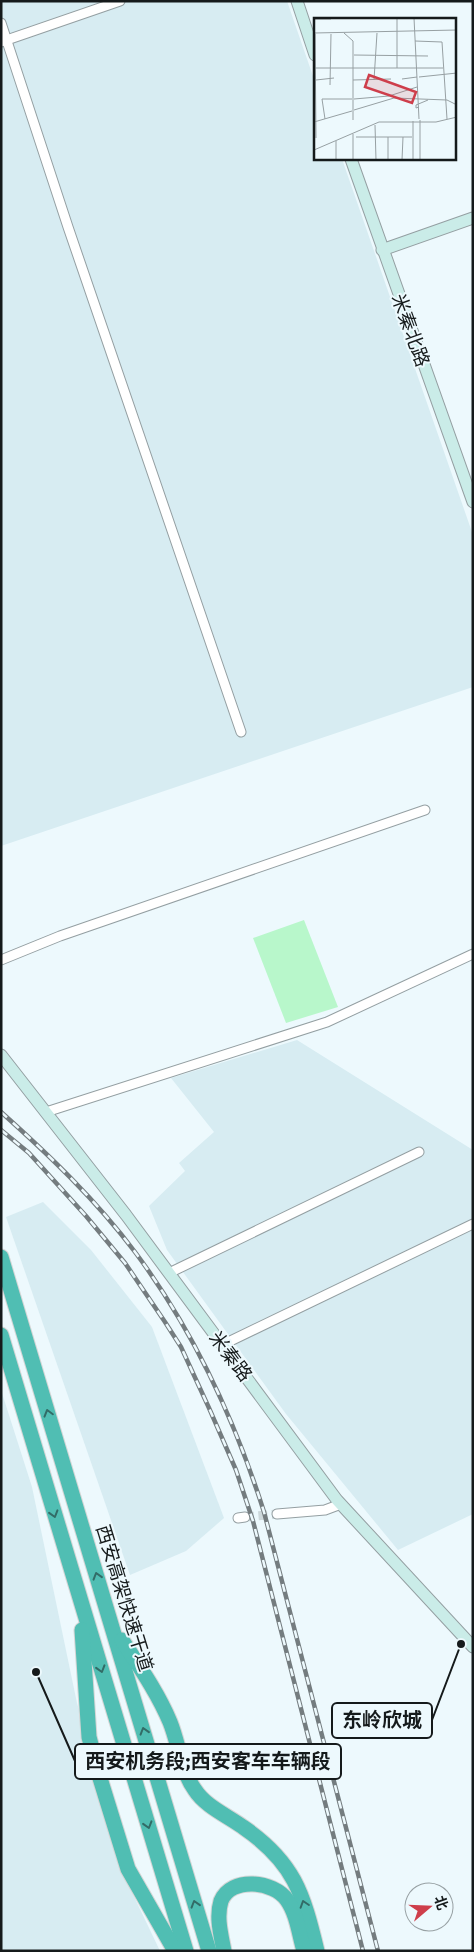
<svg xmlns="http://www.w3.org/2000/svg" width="474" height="1952" font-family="Commissioner,'Noto Sans SC',sans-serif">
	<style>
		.built { fill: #d7ecf2 }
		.green { fill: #b8f7cb }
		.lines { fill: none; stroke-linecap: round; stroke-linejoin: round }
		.street-tunnel { stroke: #cdd8db; stroke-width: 9; stroke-dasharray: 9 4.5; stroke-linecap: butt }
		.street-casing { stroke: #949fa2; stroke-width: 11 }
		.secondary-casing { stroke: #949fa2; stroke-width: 13 }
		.highway-casing { stroke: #d5d6d6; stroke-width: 17 }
		.street { stroke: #fff; stroke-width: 9 }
		.secondary { stroke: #caece8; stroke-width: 11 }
		.highway { stroke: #50beb3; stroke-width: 15 }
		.rail-casing { stroke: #747c7f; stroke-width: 4.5 }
		.rail { stroke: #edf9fd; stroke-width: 2.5; stroke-dasharray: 8; stroke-linecap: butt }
		.oneway { stroke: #326c67 }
		.labels { text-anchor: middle; stroke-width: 4; stroke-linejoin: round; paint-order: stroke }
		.street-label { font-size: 19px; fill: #151a1b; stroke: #edf9fd }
		.inset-road { fill: none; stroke: #97a0a3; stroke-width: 1 }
		.view { fill: #ce3e4b; fill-opacity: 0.15; stroke: #ce3e4b; stroke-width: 2.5 }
		.inset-edge { fill: none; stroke: #151a1b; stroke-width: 2.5 }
		.leader { fill: none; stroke: #151a1b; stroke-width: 2 }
		.callout-dot { fill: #151a1b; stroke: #edf9fd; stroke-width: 2 }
		.callout { fill: #edf9fd; stroke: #151a1b; stroke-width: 2 }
		.callout-label { font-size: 20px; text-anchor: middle; font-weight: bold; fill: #151a1b }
	</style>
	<rect width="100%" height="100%" fill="#edf9fd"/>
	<g class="built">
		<polygon points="1,1 287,1 315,82 315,159 342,159 473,535 473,687 1,846"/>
		<polygon points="297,1040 473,1150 473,1514 398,1550 286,1414 167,1250 149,1206 185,1171 179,1163 214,1132 171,1078"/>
		<polygon points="43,1202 91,1250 152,1327 224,1518 186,1551 130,1575 6,1217"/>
		<polygon points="1,1390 32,1487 77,1703 128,1884 160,1951 1,1951"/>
	</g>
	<polygon class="green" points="304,920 338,1007 286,1023 253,938"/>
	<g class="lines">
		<polyline class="street-tunnel" points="245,1517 277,1514"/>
		<g class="street-casing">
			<g id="street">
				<polyline points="1,23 68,227 241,732"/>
				<polyline points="1,42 120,1"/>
				<polyline points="1,960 60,936 425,810"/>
				<polyline points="46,1112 327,1022 473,954"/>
				<polyline points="169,1273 419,1152"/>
				<polyline points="222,1345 473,1224"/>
				<polyline points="277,1514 325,1510 341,1504"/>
				<polyline points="238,1518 245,1517"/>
			</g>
		</g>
		<g class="secondary-casing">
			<g id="secondary">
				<polyline points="297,1 315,55"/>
				<polyline points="351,159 473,502"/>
				<polyline points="382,250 473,218"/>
				<polyline points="1,1055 126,1215 337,1500 473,1647"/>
			</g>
		</g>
		<g class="highway-casing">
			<g id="highway">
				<polyline points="1,1257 209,1951"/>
				<polyline points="1,1335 186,1951"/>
				<polyline points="82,1630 89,1737 99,1775 128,1869 175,1951"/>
				<path d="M122 1640C139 1666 158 1693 170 1722 179 1744 181 1771 195 1790 205 1806 228 1816 243 1827 294 1862 303 1893 317 1951"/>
				<path d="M224 1951C221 1935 216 1917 221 1901 231 1876 274 1881 287 1900 297 1914 299 1934 304 1951"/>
			</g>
		</g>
		<use href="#street" class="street"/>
		<use href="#secondary" class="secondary"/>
		<use href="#highway" class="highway"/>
		<g class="rail-casing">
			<g id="rail">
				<path d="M1 1112C49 1155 96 1200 135 1252 193 1330 235 1420 264 1512L378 1951"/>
				<polyline points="1,1130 29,1153 86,1216 125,1263 165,1322 181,1347 209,1408 236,1470 253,1521 363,1951"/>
			</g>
		</g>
		<use href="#rail" class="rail"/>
	</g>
	<defs><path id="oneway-chevron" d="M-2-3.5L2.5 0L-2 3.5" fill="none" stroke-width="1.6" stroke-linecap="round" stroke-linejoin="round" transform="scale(1.25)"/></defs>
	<g class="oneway">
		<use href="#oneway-chevron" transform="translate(48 1413) rotate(-106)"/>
		<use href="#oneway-chevron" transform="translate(54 1514) rotate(73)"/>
		<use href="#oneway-chevron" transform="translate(97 1576) rotate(-107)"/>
		<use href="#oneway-chevron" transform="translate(101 1669) rotate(73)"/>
		<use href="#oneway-chevron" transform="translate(144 1731) rotate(-107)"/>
		<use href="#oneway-chevron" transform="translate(148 1825) rotate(73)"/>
		<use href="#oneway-chevron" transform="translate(195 1904) rotate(-107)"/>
		<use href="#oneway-chevron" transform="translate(304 1904) rotate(-108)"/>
	</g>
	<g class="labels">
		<g class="street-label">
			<text transform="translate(411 330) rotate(70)" y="7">米秦北路</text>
			<text transform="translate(231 1356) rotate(53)" y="7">米秦路</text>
			<text transform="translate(125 1598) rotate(73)" y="7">西安高架快速干道</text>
		</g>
	</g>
	<g transform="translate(314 18)">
		<rect width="142" height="142" fill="#edf9fd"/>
		<path class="inset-road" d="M83 0V50M100 0 105 101M1 1H17M0 15 143 12M30 15 39 23V102M1 16 2 120M101 23 128 24 133 101M40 37 114 38M0 50H129M105 59 143 55M88 61 103 59M2 62 20 60M39 62 77 61M60 62 63 15M16 67 17 16M40 81 75 78 103 69M105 89 102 90V87L114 82M40 92 80 80 133 82 143 87M11 101 8 81H38M0 104 38 93M61 107 62 142M42 119H98M0 132 65 104H122L143 99M22 142V123M39 142V116M74 142V119M88 142 89 119M99 142V103M106 142V102"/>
		<path class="view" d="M55 57 102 74 98 85 51 69Z"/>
		<rect width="142" height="142" class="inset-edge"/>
	</g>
	<path class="leader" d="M461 1644L432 1720M36 1672L75 1761"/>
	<g class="callout-dot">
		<circle cx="461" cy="1644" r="5"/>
		<circle cx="36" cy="1672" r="5"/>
	</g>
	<g class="callout">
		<rect x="332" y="1703" width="100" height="35" rx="5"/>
		<rect x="75" y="1744" width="266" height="35" rx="5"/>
	</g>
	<g class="callout-label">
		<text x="382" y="1727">东岭欣城</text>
		<text x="208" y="1768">西安机务段;西安客车车辆段</text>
	</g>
	<rect width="474" height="1952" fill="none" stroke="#151a1b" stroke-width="5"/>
	<g transform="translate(429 1907) rotate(71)"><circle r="24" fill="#edf9fd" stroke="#97a0a3"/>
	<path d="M0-4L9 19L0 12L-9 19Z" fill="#ce3e4b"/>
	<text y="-8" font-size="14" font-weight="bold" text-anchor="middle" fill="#151a1b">北</text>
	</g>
</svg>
